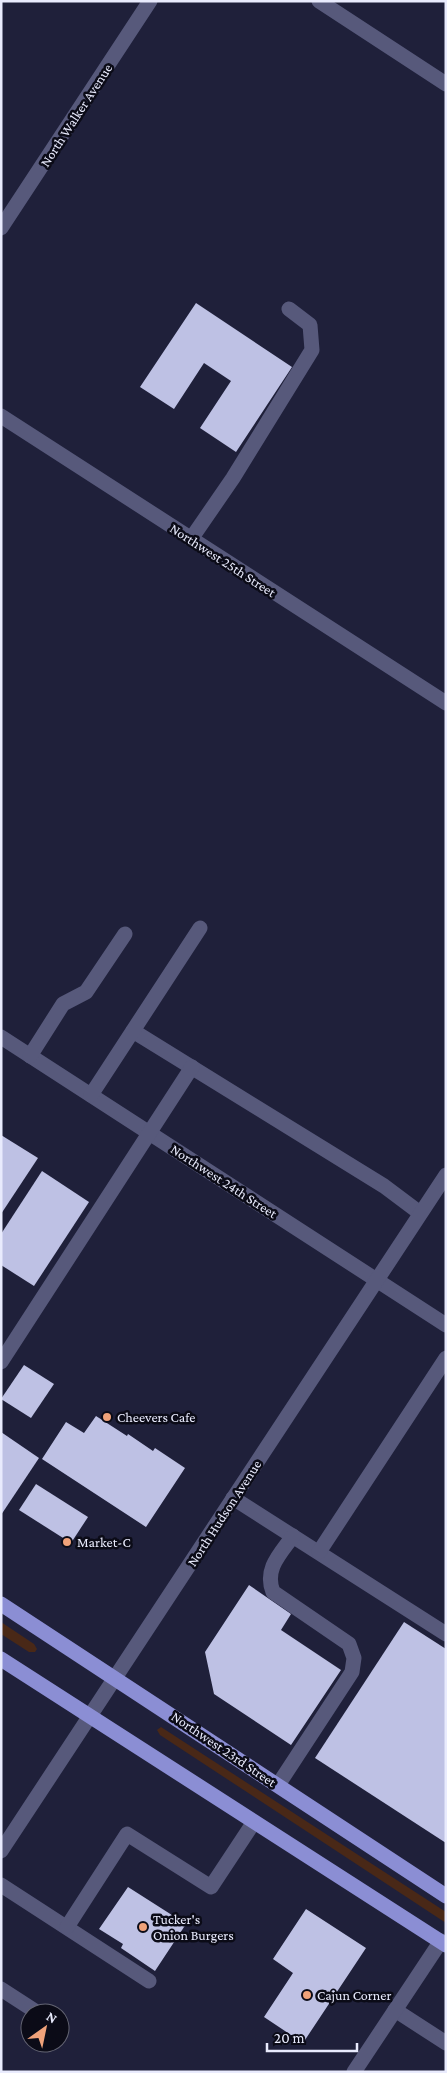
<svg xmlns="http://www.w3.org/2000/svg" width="447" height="2073" font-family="'Crimson Pro',serif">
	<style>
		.green { fill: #492817 }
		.building { fill: #bec1e4 }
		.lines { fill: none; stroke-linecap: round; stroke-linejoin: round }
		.minor { stroke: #57597b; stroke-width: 15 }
		.major { stroke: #8b8ed4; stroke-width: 15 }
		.poi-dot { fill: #f0a27a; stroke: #0b0b17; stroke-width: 2 }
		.labels { text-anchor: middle; stroke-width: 5; stroke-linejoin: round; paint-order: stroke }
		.street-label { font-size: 14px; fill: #e9ebfd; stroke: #0b0b17 }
		.poi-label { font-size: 14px; fill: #e9ebfd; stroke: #0b0b17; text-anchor: start }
	</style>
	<rect width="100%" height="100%" fill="#1f203a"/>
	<g class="green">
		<polygon points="1,1622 34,1644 37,1649 35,1652 29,1652 1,1634"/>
		<polygon points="161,1727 446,1912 446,1923 160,1735 157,1730"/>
	</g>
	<g class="building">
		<polygon points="196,303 292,367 236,452 200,428 231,381 204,363 174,409 140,387"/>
		<polygon points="1,1135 38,1158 1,1214"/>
		<polygon points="42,1171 89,1202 34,1286 1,1265 1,1234"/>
		<polygon points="24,1365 54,1384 31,1418 1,1399"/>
		<polygon points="96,1416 127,1436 128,1434 153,1451 155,1448 185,1468 146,1527 42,1459 66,1422 84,1433"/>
		<polygon points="1,1432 39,1458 1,1515"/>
		<polygon points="36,1484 88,1517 71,1543 19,1510"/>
		<polygon points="249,1585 291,1614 281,1630 341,1670 291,1745 214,1694 205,1652"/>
		<polygon points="404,1622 446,1649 446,1843 315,1758"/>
		<polygon points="128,1887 186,1924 155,1971 121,1948 123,1944 99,1929"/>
		<polygon points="306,1909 366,1948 303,2043 264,2017 293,1973 273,1959"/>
	</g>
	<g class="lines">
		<g class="minor">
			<polyline points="319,1 446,84"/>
			<polyline points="1,228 150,1"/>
			<polyline points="1,416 446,703"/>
			<polyline points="191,539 233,478 312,350 310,325 289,309"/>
			<polyline points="133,1031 384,1186 420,1213"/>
			<polyline points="1,1037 446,1325"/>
			<polyline points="30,1056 63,1004 86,992 125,934"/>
			<polyline points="91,1095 200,928"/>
			<polyline points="1,1362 192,1067"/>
			<polyline points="233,1498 446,1634"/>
			<polyline points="319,1552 446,1358"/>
			<path d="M278 1785 352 1672 354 1658 349 1644 273 1592C264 1569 280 1554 293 1536"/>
			<polyline points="1,1851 446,1175"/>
			<polyline points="1,1885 149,1981"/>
			<polyline points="67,1927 127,1834 211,1887 254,1822"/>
			<polyline points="1,1989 35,2011"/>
			<polyline points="395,2010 446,2043"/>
			<polyline points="354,2072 441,1941"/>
		</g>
		<g class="major">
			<polyline points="1,1604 446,1896"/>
			<polyline points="1,1659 446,1945"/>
		</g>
	</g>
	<g class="poi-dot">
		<circle cx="107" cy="1417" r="5"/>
		<circle cx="67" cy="1542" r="5"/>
		<circle cx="143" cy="1927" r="5"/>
		<circle cx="307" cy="1995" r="5"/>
	</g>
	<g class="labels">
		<g class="street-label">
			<text transform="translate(76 115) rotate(-57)" y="5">North Walker Avenue</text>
			<text transform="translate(223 560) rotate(33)" y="5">Northwest 25th Street</text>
			<text transform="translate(224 1181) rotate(33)" y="5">Northwest 24th Street</text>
			<text transform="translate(224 1513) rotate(-57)" y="5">North Hudson Avenue</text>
			<text transform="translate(224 1749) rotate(34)" y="5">Northwest 23rd Street</text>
		</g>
		<g class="poi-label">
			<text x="117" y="1422">Cheevers Cafe</text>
			<text x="77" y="1547">Market-C</text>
			<text x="153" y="1924">Tucker's<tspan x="153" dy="16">Onion Burgers</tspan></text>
			<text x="317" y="2000">Cajun Corner</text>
		</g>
	</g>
	<rect width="447" height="2073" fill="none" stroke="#e9ebfd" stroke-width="5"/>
	<g transform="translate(45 2028) rotate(33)"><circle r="24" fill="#0b0b17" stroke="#646573"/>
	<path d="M0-4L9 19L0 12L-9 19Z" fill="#f0a27a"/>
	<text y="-8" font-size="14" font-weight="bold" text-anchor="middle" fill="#e9ebfd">N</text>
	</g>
	<path d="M267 2043v8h90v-8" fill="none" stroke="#e9ebfd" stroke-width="2.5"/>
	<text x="274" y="2043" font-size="15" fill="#e9ebfd" stroke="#0b0b17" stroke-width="4" paint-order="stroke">20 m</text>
</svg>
